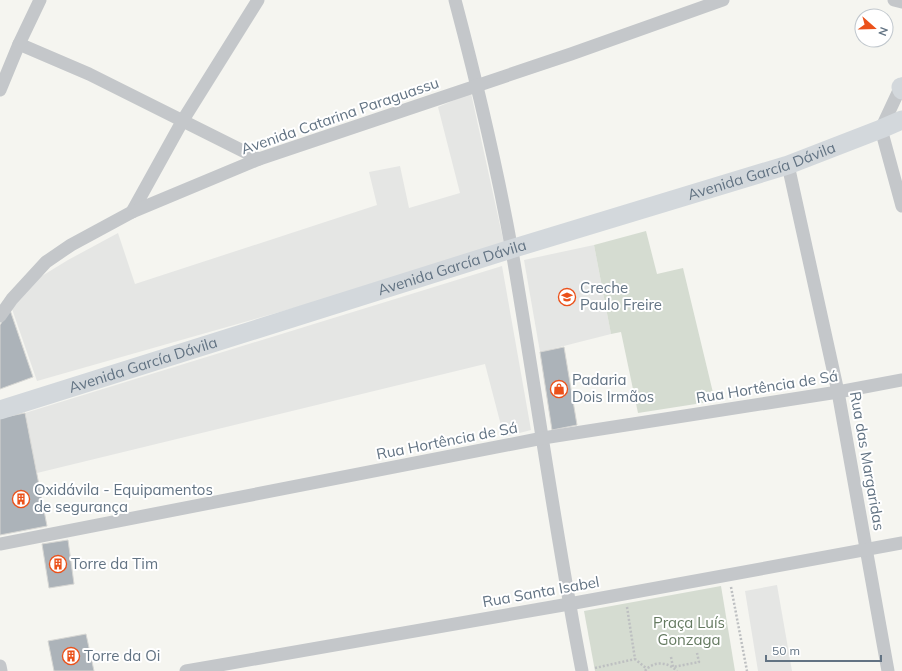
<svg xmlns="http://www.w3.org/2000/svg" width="902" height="671" font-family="Mulish,sans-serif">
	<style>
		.built { fill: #e5e6e4 }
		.green { fill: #d5dcd1 }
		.building { fill: #acb3b9; stroke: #d6d6d3 }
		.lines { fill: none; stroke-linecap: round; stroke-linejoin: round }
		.path { stroke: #bdbfc1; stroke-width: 2.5; stroke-dasharray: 2 2; stroke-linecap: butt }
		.minor { stroke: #c4c7ca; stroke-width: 13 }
		.secondary { stroke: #d3d8dc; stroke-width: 19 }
		.labels { text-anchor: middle; stroke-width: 4; stroke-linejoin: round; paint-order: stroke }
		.street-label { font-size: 15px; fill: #627383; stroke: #fff }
		.poi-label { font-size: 15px; fill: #627383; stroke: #fff; text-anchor: start }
		.park-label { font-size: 15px; fill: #657a61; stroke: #fff }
	</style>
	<rect width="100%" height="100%" fill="#f5f5f0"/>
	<g class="built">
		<polygon points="471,93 505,248 37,381 12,309 32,282 68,260 118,233 135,284 377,205 369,172 400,166 409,208 460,193 438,107"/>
		<polygon points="594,245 611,334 540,352 524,260"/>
		<polygon points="502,266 531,430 504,437 485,364 37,473 25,413"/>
		<polygon points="777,585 792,671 758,671 745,591"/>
	</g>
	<g class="green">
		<polygon points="646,231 657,274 683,268 715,401 638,413 621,332 611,334 594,245"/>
		<polygon points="721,586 735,671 595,671 584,611"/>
	</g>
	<g class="building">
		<polygon points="10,310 33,377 0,389 0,325"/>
		<polygon points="564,347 577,425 552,430 540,352"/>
		<polygon points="25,413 47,526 0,535 0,418"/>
		<polygon points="68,540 74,584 49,588 42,544"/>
		<polygon points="86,634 94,671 54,671 48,641"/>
	</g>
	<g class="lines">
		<g class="path">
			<polyline points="731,587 747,671"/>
			<polyline points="627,607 635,659 647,669"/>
			<polyline points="671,657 673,667 699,662 697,653"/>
			<polyline points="595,668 635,659"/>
			<path d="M645 671C654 660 668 662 677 671"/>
		</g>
		<g class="minor">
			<path d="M455 0C477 83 497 167 512 251 536 391 555 532 582 671"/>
			<polyline points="894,0 902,2"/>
			<polyline points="19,44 89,74 259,159"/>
			<polyline points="902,84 881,129 902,206"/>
			<polyline points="0,90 19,44 40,0"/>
			<polyline points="788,165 838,392 888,671"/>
			<polyline points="132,212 183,120 258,0"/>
			<polyline points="0,316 12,299 46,262 71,245 132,212 259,159 571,54 723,0"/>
			<polyline points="0,544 543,438 838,392 902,380"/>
			<polyline points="0,666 1,671"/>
			<polyline points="186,671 569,604 902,543"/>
		</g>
		<g class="secondary">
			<polyline points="901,87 902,90"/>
			<path id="s1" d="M0 410 511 249 788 165 881 129 902 120"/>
		</g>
	</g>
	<defs>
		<g id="school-ring" transform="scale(0.9)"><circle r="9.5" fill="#fff" stroke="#eb511a" stroke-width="1.5"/><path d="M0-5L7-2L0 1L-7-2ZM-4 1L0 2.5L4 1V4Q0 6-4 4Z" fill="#eb511a"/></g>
		<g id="shop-ring" transform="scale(0.9)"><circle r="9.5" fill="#fff" stroke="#eb511a" stroke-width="1.5"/><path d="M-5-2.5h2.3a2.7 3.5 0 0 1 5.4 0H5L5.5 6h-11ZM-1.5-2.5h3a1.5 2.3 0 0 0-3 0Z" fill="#eb511a"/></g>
		<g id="building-ring" transform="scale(0.9)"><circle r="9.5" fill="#fff" stroke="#eb511a" stroke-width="1.5"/><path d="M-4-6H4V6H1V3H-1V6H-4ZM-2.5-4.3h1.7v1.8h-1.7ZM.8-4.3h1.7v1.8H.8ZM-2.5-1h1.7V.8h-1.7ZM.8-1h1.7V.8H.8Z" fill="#eb511a"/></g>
	</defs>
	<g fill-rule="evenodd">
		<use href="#school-ring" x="567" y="297"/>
		<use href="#shop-ring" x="559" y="389"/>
		<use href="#building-ring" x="21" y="499"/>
		<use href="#building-ring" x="58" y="564"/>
		<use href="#building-ring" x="71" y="656"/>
	</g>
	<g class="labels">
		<g class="street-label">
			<text transform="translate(340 116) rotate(-19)" y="5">Avenida Catarina Paraguassu</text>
			<text dy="5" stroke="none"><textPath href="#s1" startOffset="798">Avenida García Dávila</textPath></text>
			<text dy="5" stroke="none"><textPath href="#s1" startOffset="474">Avenida García Dávila</textPath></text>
			<text dy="5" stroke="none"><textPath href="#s1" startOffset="150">Avenida García Dávila</textPath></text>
			<text transform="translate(767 387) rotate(-9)" y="5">Rua Hortência de Sá</text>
			<text transform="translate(447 441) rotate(-11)" y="5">Rua Hortência de Sá</text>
			<text transform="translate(867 461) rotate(80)" y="5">Rua das Margaridas</text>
			<text transform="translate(541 592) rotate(-10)" y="5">Rua Santa Isabel</text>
		</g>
		<g class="poi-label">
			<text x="580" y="293">Creche<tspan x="580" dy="17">Paulo Freire</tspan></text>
			<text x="572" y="385">Padaria<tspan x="572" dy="17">Dois Irmãos</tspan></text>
			<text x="34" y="495">Oxidávila - Equipamentos<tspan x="34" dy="17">de segurança</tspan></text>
			<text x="71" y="569">Torre da Tim</text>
			<text x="84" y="661">Torre da Oi</text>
		</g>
		<g class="park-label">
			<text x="689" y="628">Praça Luís<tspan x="689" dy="17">Gonzaga</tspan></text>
		</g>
	</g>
	<g transform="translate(874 28) rotate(110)"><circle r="19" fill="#ffffff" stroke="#c0c7cd"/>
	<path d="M0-3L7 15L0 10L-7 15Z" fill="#eb511a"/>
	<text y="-6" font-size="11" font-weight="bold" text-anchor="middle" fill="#627383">N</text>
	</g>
	<path d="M766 655v6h115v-6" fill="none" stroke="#627383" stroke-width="2"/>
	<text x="772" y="655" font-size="12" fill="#627383" stroke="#ffffff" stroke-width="3" paint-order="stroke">50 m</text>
</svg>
